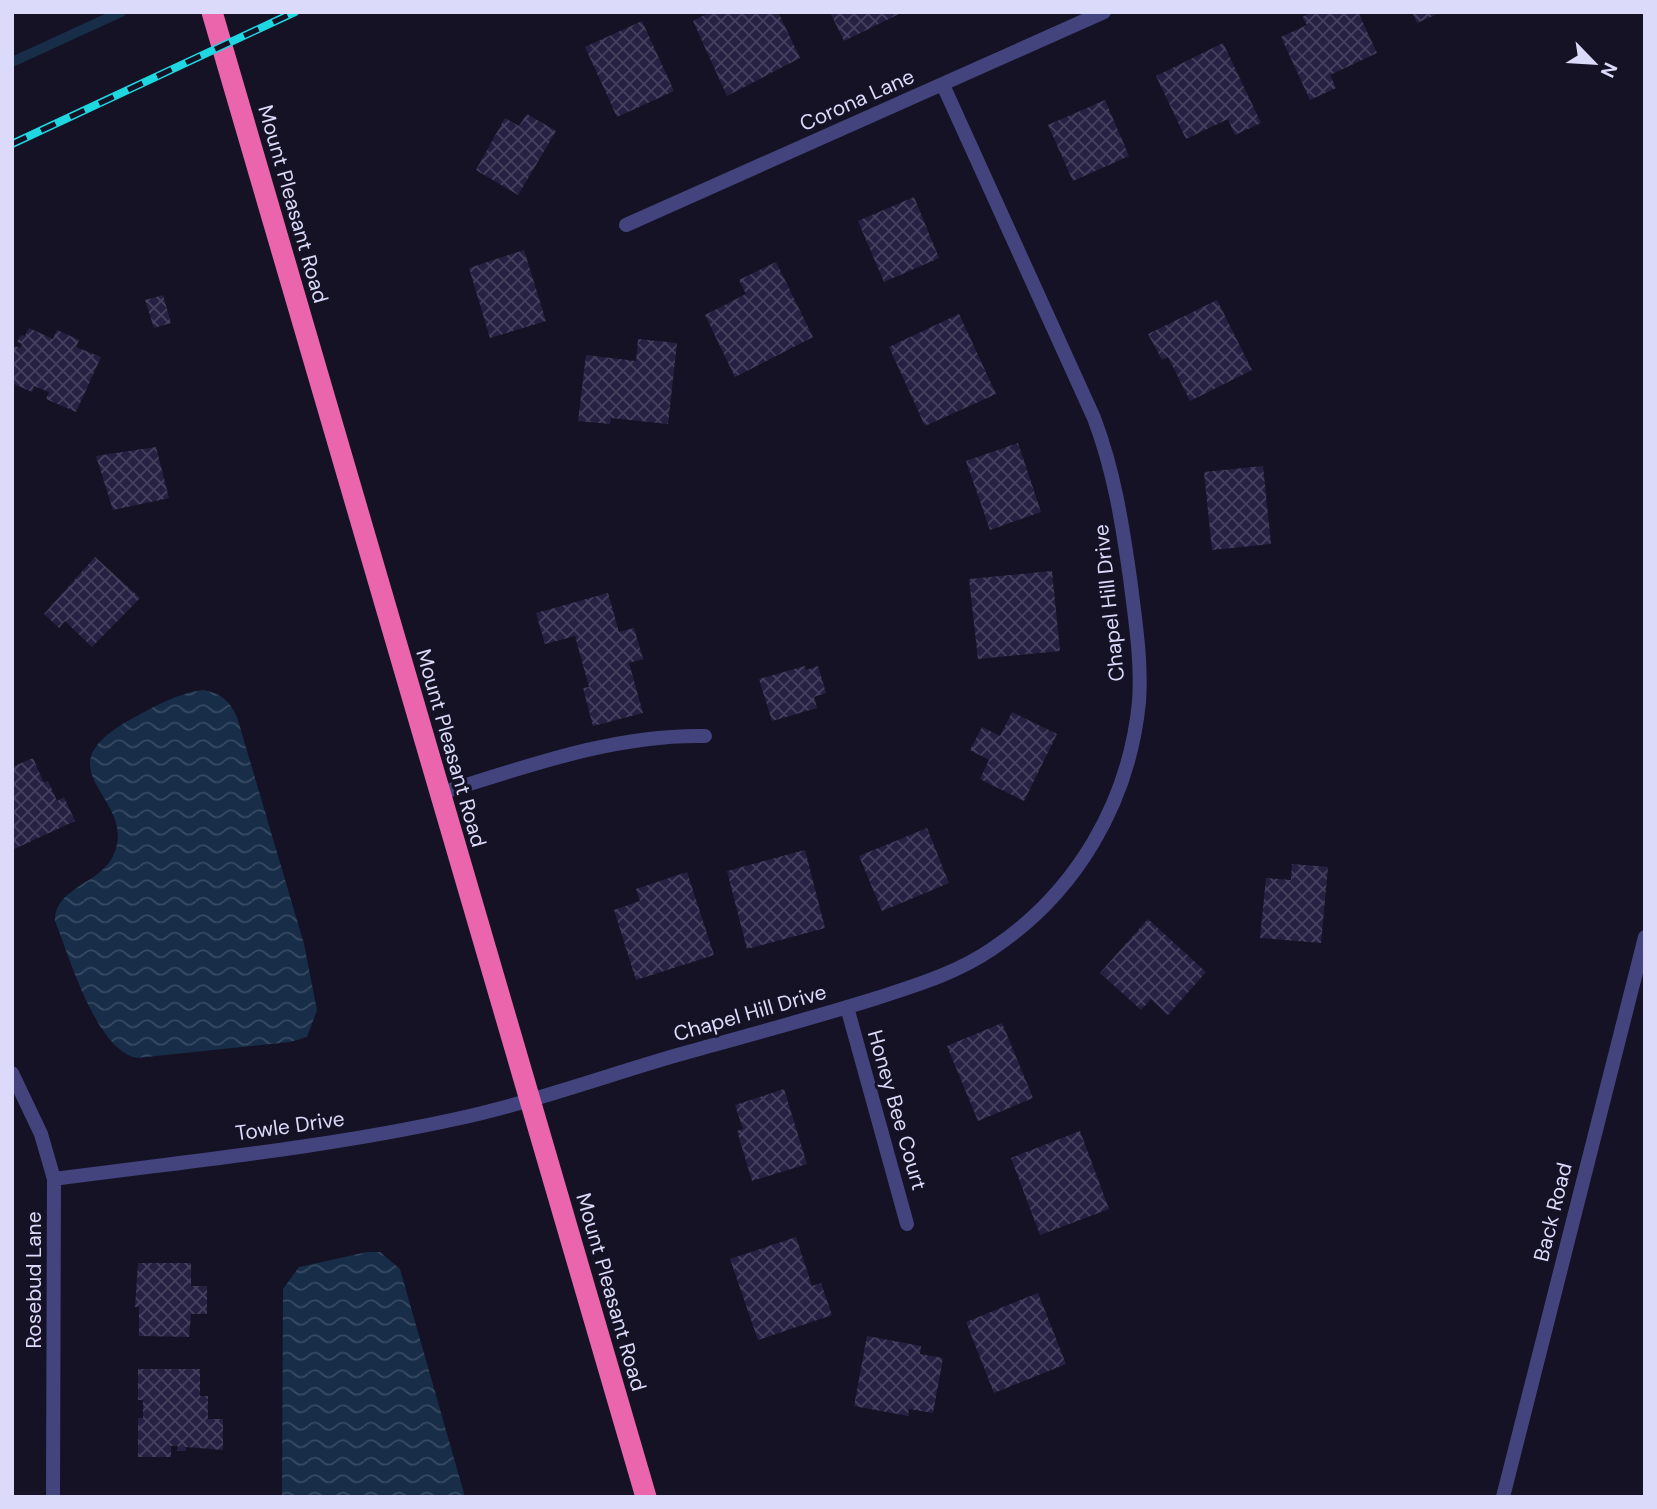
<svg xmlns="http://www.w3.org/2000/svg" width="1657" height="1509" font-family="'DM Sans',sans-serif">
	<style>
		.water { fill: url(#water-waves) }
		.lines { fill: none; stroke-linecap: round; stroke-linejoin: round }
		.stream { stroke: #172d48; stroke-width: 10 }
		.building { fill: url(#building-cross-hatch) }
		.lane { stroke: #43447d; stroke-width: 14 }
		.street { stroke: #43447d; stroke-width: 14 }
		.highway { stroke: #ea65ac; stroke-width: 21 }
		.rail-casing { stroke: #1fd7e1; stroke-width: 8 }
		.rail { stroke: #141224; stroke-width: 5; stroke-dasharray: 16; stroke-linecap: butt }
		.labels { text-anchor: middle; stroke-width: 6; stroke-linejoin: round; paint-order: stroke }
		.street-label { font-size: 21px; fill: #dcdafa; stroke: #141224 }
	</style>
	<defs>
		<pattern id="water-waves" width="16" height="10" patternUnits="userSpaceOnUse" patternTransform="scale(1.75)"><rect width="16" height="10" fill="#172d48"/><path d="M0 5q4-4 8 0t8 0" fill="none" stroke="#384b63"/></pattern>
		<pattern id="building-cross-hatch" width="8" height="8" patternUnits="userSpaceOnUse" patternTransform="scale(1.75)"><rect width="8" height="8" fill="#262142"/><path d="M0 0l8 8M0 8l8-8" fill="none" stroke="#45415e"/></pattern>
	</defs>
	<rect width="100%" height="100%" fill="#141224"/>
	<g class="water">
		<path d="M203 690C222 694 229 700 237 717L304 944 317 1010 307 1037 290 1042 137 1058C96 1050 70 958 55 921 55 887 100 884 113 856 141 796 34 772 133 718 155 706 178 693 203 690Z"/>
		<polygon points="367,1252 380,1252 400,1269 465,1497 282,1497 283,1289 299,1267"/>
	</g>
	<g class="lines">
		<polyline class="stream" points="12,62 121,12"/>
	</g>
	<g class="building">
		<polygon points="710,12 778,12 800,58 727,96 693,21"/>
		<polygon points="830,12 903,12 844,41"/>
		<polygon points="1312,12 1358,12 1377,53 1330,75 1336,88 1310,100 1281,37 1307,25 1302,17"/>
		<polygon points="1412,12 1442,12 1417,23"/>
		<polygon points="642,21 674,91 617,117 585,47"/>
		<polygon points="1223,43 1261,123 1235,135 1228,119 1186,139 1156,76"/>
		<polygon points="1105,100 1129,156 1073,181 1048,125"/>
		<polygon points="527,114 556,131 518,195 476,170 505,118 519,126"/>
		<polygon points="914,197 939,258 884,282 858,221"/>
		<polygon points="524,250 546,321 490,338 469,268"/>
		<polygon points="776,262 813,337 735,377 705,315 746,294 739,280"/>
		<polygon points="163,295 171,323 154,328 145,300"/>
		<polygon points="1217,300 1252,370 1190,401 1168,357 1162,360 1148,334"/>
		<polygon points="959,314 996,394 925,426 889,347"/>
		<polygon points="29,328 53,339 57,330 79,340 76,347 101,357 76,412 46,399 49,392 34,386 32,392 12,383 12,345 20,348 22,344 17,342 21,335 25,336"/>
		<polygon points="638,339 677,343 668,424 611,418 610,424 578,421 586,355 636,361"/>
		<polygon points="1018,443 1041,512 990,530 966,461"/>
		<polygon points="156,447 169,498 113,510 96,456"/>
		<polygon points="1263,466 1271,544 1212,550 1204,472"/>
		<polygon points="95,557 140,598 92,647 65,621 59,628 44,614"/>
		<polygon points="1052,571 1060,651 978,659 969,579"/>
		<polygon points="608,593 619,632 634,628 643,659 629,663 643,713 593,726 583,688 589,687 575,636 545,644 536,613"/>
		<polygon points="805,666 806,670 818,666 826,693 814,697 817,708 772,721 759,679"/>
		<polygon points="1012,712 1057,734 1024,801 980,779 989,760 970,750 982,727 1000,736"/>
		<polygon points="33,758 44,783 48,781 57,801 64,797 75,821 12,850 12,767"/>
		<polygon points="927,828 949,883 882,911 859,856"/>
		<polygon points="805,850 825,928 747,949 727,871"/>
		<polygon points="1292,864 1328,867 1321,943 1260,938 1266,878 1291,880"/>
		<polygon points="687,872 714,955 636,980 614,910 640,901 636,889"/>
		<polygon points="1148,919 1206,972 1168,1015 1151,999 1141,1010 1100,973"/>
		<polygon points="1002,1023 1033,1098 978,1121 947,1046"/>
		<polygon points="784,1089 807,1164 752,1181 737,1131 743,1129 735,1105"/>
		<polygon points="1080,1131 1109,1209 1040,1235 1011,1158"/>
		<polygon points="796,1237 812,1286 821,1283 832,1315 758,1340 730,1259"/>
		<polygon points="138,1263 191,1263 191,1286 207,1286 207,1314 191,1314 189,1337 139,1336 139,1307 135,1307"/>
		<polygon points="1038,1293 1066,1364 994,1393 966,1322"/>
		<polygon points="867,1336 921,1346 920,1354 943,1358 933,1413 909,1409 908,1416 854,1406"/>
		<polygon points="138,1369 200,1369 200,1396 208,1396 208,1419 223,1419 223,1450 186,1447 186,1451 177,1451 178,1446 171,1446 171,1457 138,1457 138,1418 143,1418 143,1400 138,1400"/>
	</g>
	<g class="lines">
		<path class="lane" d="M438 794C525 767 614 734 705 736"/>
		<g class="street">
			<polyline points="626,225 1104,12"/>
			<polyline points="847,1007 907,1224"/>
			<polyline points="12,1073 41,1134 54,1179 53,1497"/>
			<path d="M54 1179C189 1161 324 1148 456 1119 530 1103 602 1077 674 1056 742 1037 810 1019 877 998 917 985 957 973 992 949 1076 893 1129 803 1139 702 1142 661 1135 619 1130 578 1122 522 1114 471 1094 418L943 85"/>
			<polyline points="1503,1497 1645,937"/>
		</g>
		<polyline class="highway" points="212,12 646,1497"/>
		<g class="rail-casing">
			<polyline id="rail" points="12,144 295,12"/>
		</g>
		<use href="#rail" class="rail"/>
	</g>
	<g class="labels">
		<g class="street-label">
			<text transform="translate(857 100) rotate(-24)" y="7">Corona Lane</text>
			<text transform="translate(293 204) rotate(74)" y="7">Mount Pleasant Road</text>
			<text transform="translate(1109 603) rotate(-96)" y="7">Chapel Hill Drive</text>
			<text transform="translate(451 748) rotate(74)" y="7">Mount Pleasant Road</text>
			<text transform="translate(750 1013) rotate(-16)" y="7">Chapel Hill Drive</text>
			<text transform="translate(897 1110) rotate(74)" y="7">Honey Bee Court</text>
			<text transform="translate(290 1126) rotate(-8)" y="7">Towle Drive</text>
			<text transform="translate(1553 1212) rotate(-76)" y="7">Back Road</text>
			<text transform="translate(34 1280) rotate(-90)" y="7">Rosebud Lane</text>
			<text transform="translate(611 1292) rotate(74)" y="7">Mount Pleasant Road</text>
		</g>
	</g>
	<rect width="1657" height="1509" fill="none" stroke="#dcdafa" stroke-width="28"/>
	<g transform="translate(1594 63) rotate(115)" stroke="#141224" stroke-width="5" paint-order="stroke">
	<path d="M0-5L12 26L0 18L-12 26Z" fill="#dcdafa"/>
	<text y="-10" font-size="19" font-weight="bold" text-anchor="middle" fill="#dcdafa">N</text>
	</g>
</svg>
